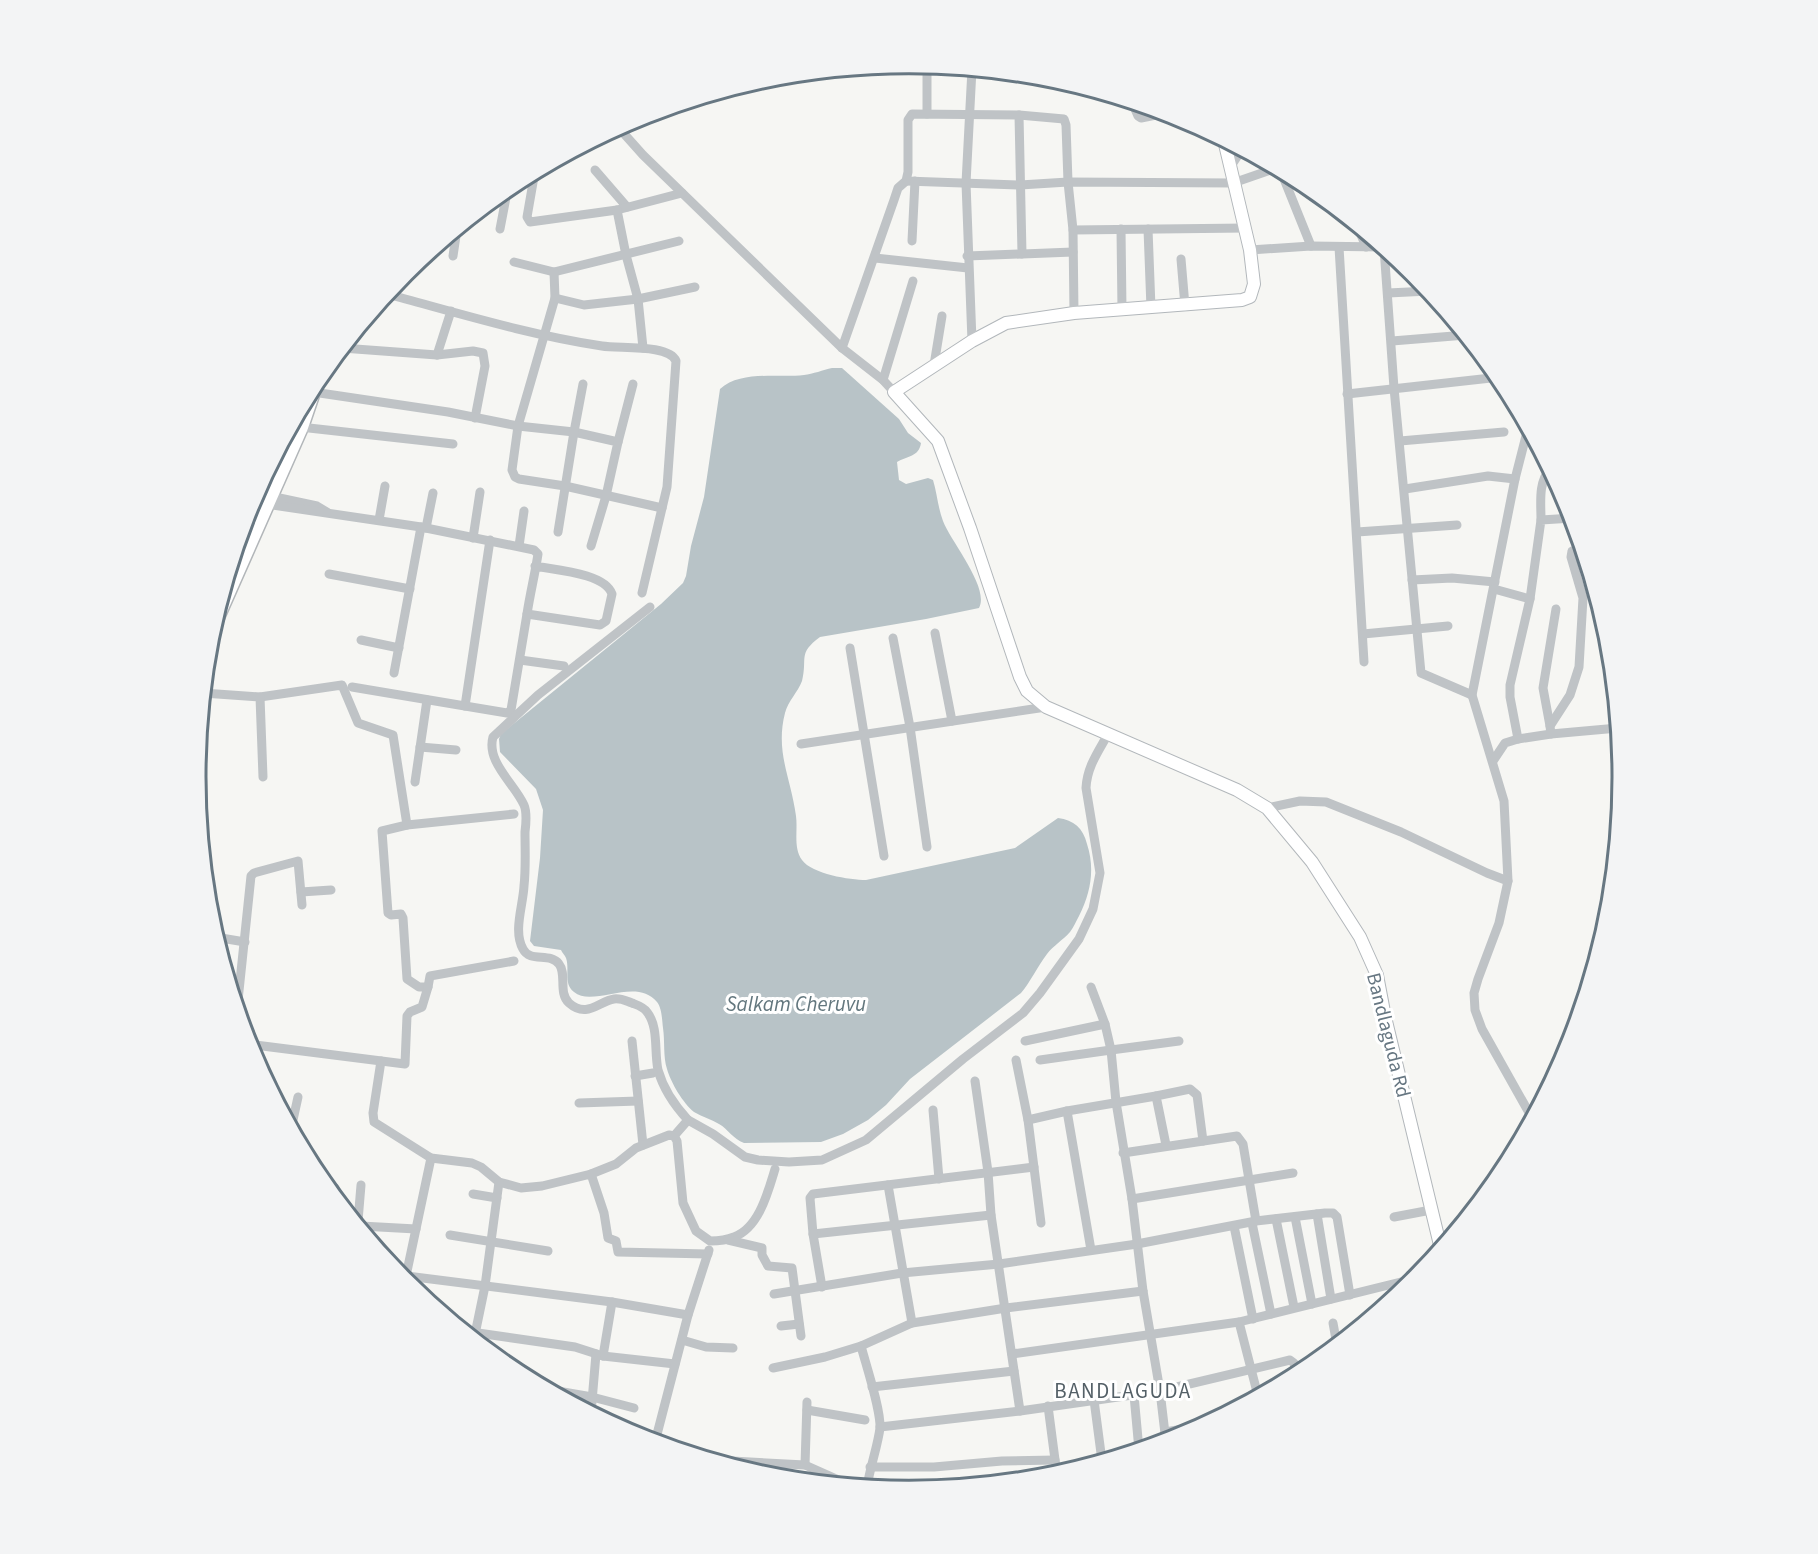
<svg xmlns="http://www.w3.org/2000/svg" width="1818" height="1554" font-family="'Source Sans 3',sans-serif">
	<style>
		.water { fill: #b8c3c7 }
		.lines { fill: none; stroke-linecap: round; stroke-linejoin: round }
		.secondary-casing { stroke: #b2b7bb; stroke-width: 14 }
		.highway-casing { stroke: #b2b6b9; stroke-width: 19 }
		.street { stroke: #bfc3c6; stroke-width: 9 }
		.secondary { stroke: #fff; stroke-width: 12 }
		.highway { stroke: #fff; stroke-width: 16 }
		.labels { text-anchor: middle; stroke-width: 6; stroke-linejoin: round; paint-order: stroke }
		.street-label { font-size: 20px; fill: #677782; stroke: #fff }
		.water-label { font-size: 21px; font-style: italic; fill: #63777e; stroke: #fff }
		.neighbourhood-label { font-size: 21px; letter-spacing: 1.5px; fill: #546067; stroke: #fff }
		.rim { fill: none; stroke: #677782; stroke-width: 3 }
	</style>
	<rect width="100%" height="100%" fill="#f6f6f3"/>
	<path class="water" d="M832 368H842L899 419 908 433 921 443C919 457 907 456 897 462L899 480 906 484 928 478 933 480C937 493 938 508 943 521 951 542 990 588 979 608L926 619 820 637C797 654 808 658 802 681 798 692 788 701 785 713 775 752 791 778 796 816 798 830 793 848 802 860 812 874 850 880 866 880L1015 848 1058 818C1074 820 1083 828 1087 844 1095 869 1091 892 1079 916 1076 921 1074 927 1070 932 1063 940 1053 946 1047 954 1037 967 1031 981 1021 993L910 1079 886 1105 868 1120 843 1134 821 1142 744 1143C733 1139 728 1129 719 1124 711 1119 702 1117 694 1112 683 1103 671 1083 667 1069 663 1057 665 1041 663 1028 662 1020 662 1008 657 1002 636 976 593 1008 574 992 563 984 570 969 566 958 565 955 562 953 561 950L534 946 530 941 540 858 543 810 536 789 500 752 499 739 501 734 661 604 683 583 686 576 691 546 704 497 720 389C741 370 778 378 804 375 813 374 823 370 832 368Z"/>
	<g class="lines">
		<g class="secondary-casing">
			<polyline id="secondary" points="1224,140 1250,250 1254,284 1250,297 1242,300 1074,313 1006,323 972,341 894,392 938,441 970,528 1020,677 1027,691 1046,707 1237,790 1267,808 1312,862 1360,937 1377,975 1385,1017 1441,1249"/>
		</g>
		<g class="highway-casing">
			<polyline id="highway" points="213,624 300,427 316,380"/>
		</g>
		<g class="street">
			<polyline points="1132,102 1138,116 1141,118 1166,113"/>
			<polyline points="927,114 927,65"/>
			<polyline points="1019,115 1022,254"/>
			<polyline points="618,127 643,155 842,348 883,380 894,392"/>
			<polyline points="1231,166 1242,149"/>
			<polyline points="1280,169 1311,246"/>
			<polyline points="595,170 627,207"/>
			<polyline points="535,171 527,217 530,222 617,210 682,193"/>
			<polyline points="906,181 1020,185 1068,182 1233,183 1276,168"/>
			<polyline points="617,210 626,255 638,299 643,348"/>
			<polyline points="1357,225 1366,247"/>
			<polyline points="500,229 508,187"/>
			<polyline points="1121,229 1122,310"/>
			<polyline points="1148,229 1151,308"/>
			<polyline points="1073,230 1246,228"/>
			<polyline points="912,241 915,181"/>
			<polyline points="1339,247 1364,662"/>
			<polyline points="1384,248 1394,388 1421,673 1472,695"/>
			<polyline points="1250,250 1311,246 1383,247"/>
			<polyline points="453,256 457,229"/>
			<polyline points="967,256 1073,252"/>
			<polyline points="875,258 968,268"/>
			<polyline points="1181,259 1185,306"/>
			<polyline points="514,262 554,272 679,241"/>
			<polyline points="554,272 555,298 518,426 512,470 515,477 519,479 565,486 662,508"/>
			<polyline points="1388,293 1429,291"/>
			<path d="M387 294C458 313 529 335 602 346 619 349 669 344 676 361L667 487 642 593"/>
			<polyline points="555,298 584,305 638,299 695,287"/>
			<polyline points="972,341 966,183 972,69"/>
			<polyline points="1392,341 1466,335"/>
			<polyline points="342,348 437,355 473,351 483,353 485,366 475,418"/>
			<polyline points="842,348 894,200 898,188 906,181 908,172 908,120 912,114 1019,115 1064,119 1066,125 1068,182 1073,230 1074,313"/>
			<polyline points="437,355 451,311"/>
			<polyline points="934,365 942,316"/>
			<polyline points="883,380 913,281"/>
			<polyline points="313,392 448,412 518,426 574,432 618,442 606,496 591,546"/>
			<polyline points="1347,394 1500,377"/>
			<polyline points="300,427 453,444"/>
			<polyline points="1528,428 1515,479 1472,695 1504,801 1508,881 1499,923 1478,979 1474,993 1475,1010 1482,1029 1532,1118"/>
			<polyline points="1400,441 1504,432"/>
			<polyline points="618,442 633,384"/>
			<polyline points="1405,489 1488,476 1515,479"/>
			<polyline points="270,496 317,506 327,512"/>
			<path d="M266 504 421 527 534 550 538 554C535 574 530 594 527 614L600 625 606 621 612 594C605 573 555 570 535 566"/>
			<polyline points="379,520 385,486"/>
			<path d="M1541 520C1541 502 1538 483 1550 469"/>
			<polyline points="426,528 433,493"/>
			<polyline points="558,532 574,432 583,384"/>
			<polyline points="1357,532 1457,525"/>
			<polyline points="473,538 480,492"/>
			<polyline points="490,540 465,706 507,713 511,710 527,614"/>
			<polyline points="519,546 524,511"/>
			<polyline points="329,574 410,589"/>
			<polyline points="1412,580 1452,578 1495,582"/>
			<polyline points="1494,589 1530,599 1510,685 1510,697 1518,739"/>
			<polyline points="1530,599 1541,520 1573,518"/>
			<path d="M650 607 538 695 493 737C486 762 514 783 524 805 527 812 526 824 525 832 525 850 526 868 524 886 523 906 513 931 523 949 530 963 550 952 559 964 567 974 558 993 569 1003 587 1019 599 1001 614 999 621 998 626 1001 632 1003 637 1005 644 1007 647 1012 659 1027 654 1052 658 1070 663 1088 675 1106 688 1120L674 1136"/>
			<polyline points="1607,631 1618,728"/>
			<polyline points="935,633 952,721"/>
			<polyline points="1363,634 1448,626"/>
			<polyline points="893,638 910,727 927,847"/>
			<polyline points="361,640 399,648"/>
			<polyline points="850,648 884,856"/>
			<polyline points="520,660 564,666"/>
			<polyline points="394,673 421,527"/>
			<polyline points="352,687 465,706"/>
			<polyline points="203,693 260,697 342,685 358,723 393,735 407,825 382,831 388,913 391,915 401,914 403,918 407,979 419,987 428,987 422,1007 410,1012 407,1016 405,1064 247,1044"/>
			<polyline points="260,697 263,777"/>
			<polyline points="1550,726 1543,688 1556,609"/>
			<polyline points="1551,734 1550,726 1570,695 1579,667 1583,598 1571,557 1572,551 1582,548"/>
			<polyline points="801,744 1046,707"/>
			<polyline points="420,747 456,750"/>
			<polyline points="1493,761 1505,743 1518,739 1551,734 1618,728"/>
			<polyline points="415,782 427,700"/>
			<polyline points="1267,808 1300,801 1326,802 1401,832 1487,873 1508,881"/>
			<polyline points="407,825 514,814"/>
			<polyline points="301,892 331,890"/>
			<polyline points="215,937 245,942"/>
			<polyline points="428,987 430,976 514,961"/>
			<polyline points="1091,987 1105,1024 1111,1050 1179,1041"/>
			<polyline points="237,1010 251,876 254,873 298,861 302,905"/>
			<polyline points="632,1041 643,1145"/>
			<polyline points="1025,1041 1105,1024"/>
			<polyline points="1016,1060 1028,1120 1041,1223"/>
			<polyline points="1040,1060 1111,1050 1116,1102 1132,1199 1143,1291 1160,1391 1166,1442"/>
			<polyline points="381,1061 373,1113 374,1122 431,1158 472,1163 481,1167 499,1182 521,1188 542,1186 591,1174 604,1213 608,1238 616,1241 618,1252 708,1254"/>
			<polyline points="635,1076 653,1073"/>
			<polyline points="975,1081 988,1172 991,1215 1020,1411 1160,1391 1290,1360 1294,1363 1296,1376"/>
			<polyline points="579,1103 638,1101"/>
			<polyline points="933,1110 939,1179"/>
			<path d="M688 1120 713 1134 745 1157 758 1160 789 1162 822 1160 866 1140 963 1059 1023 1013 1040 993 1079 939 1093 909 1100 873 1086 788C1087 767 1098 752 1108 734"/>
			<polyline points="1028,1120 1067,1111"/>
			<polyline points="291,1129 298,1097"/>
			<polyline points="1166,1145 1156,1096 1190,1089 1197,1095 1203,1141"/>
			<polyline points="1123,1153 1237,1136 1243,1144 1256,1221"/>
			<path d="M591 1174 616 1164 636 1148 669 1135 674 1136 677 1141 683 1203 696 1231 710 1241C718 1241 727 1240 734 1237 759 1228 768 1192 775 1169"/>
			<polyline points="361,1185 358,1221 361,1226 416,1229"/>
			<polyline points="888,1185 912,1323"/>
			<polyline points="473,1194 497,1198"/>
			<polyline points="335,1197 335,1188"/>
			<polyline points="1132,1199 1293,1173"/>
			<polyline points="1317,1214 1331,1299"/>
			<polyline points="991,1215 813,1234 810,1198 813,1194 1034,1167"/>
			<polyline points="1295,1217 1312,1304"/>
			<polyline points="1394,1217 1431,1210"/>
			<polyline points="1276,1219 1294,1307"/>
			<polyline points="1252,1223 1271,1314"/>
			<polyline points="1234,1226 1253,1319"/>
			<polyline points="813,1234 822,1287"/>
			<polyline points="450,1235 548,1251"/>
			<polyline points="728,1240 762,1248 762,1255 768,1266 792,1268 801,1336"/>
			<polyline points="1091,1250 1067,1111 1156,1096"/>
			<polyline points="399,1275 612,1302 688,1315"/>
			<polyline points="406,1276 431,1158"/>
			<polyline points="774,1294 902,1273 999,1264 1137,1244 1256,1221 1325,1213 1333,1213 1337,1217 1350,1295"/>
			<polyline points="1239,1322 1258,1396"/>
			<polyline points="1333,1323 1337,1345"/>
			<polyline points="781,1326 799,1324"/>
			<polyline points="464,1331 575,1347 603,1356 675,1364"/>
			<polyline points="474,1339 485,1286 499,1182"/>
			<polyline points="682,1340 706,1347 733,1348"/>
			<path d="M861 1346C866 1365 881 1410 880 1428 878 1445 870 1467 867 1487"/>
			<polyline points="1012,1354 1239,1322 1417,1278"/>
			<polyline points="603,1356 612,1302"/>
			<polyline points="773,1368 825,1357 861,1346 912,1323 1006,1308 1143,1291"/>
			<polyline points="872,1387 1014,1371"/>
			<polyline points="546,1389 592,1397 634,1408"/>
			<polyline points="1134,1395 1139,1450"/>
			<polyline points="1094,1400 1102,1461"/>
			<polyline points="1048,1406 1057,1475"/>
			<polyline points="807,1410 865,1420"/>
			<polyline points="591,1413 596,1354"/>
			<polyline points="880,1427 1020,1411"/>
			<polyline points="1165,1432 1202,1426"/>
			<polyline points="655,1442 688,1315 709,1250"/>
			<polyline points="714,1460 805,1465 850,1485"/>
			<polyline points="805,1465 807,1402"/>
			<polyline points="870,1467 934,1467 1002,1461 1055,1460"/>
		</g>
		<use href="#secondary" class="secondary"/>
		<use href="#highway" class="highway"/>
	</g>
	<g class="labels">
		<g class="street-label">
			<text transform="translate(1389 1035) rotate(76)" y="7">Bandlaguda Rd</text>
		</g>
		<g class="water-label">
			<text x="796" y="1011">Salkam Cheruvu</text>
		</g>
		<g class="neighbourhood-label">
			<text x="1123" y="1398">BANDLAGUDA</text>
		</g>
	</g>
	<path d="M0 0H1818V1554H0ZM206 777a703 703 0 1 1 1406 0a703 703 0 1 1-1406 0Z" fill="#f3f4f5" fill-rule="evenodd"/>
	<path class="rim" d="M206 777a703 703 0 1 1 1406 0a703 703 0 1 1-1406 0Z"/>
</svg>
